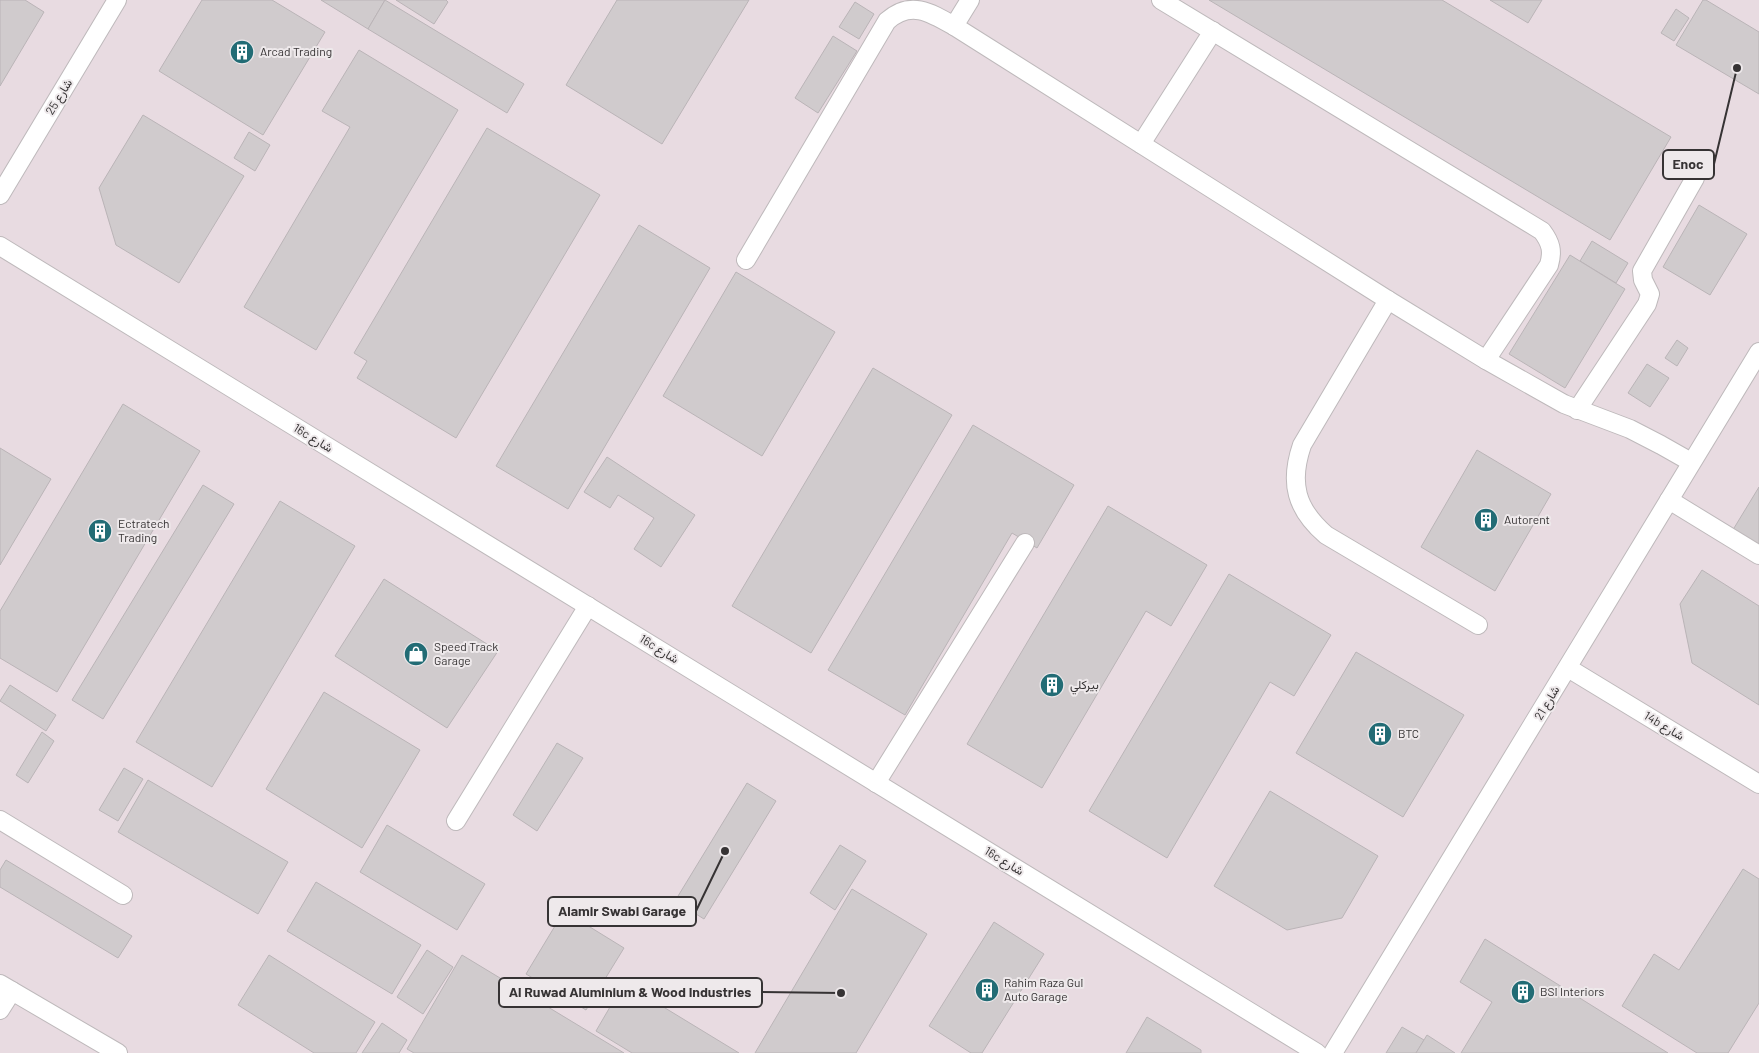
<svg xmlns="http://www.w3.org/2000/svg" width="1759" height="1053" font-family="Barlow,Vazirmatn,sans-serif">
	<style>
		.built { fill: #e8dbe1 }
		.building { fill: #d0cbcd; stroke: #bab4b7 }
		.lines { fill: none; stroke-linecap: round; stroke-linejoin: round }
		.lane-casing { stroke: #beb9bb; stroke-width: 20 }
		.lane { stroke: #fff; stroke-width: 18 }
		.labels { text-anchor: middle; stroke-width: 4; stroke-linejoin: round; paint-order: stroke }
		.poi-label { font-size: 12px; fill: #363334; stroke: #eee9eb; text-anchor: start }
		.street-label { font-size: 12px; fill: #363334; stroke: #eee9eb }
		.leader { fill: none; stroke: #363334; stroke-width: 2 }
		.callout-dot { fill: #363334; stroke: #eee9eb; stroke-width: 2 }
		.callout { fill: #eee9eb; stroke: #363334; stroke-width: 2 }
		.callout-label { font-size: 14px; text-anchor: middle; font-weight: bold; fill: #363334 }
	</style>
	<rect width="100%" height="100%" fill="#eee9eb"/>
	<rect class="built" x="0" y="0" width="1759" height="1053"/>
	<g class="building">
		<polygon points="0,0 25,0 44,12 0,86"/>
		<polygon points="202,0 272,0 325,32 263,135 159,71"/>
		<polygon points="321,0 385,0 368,29"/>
		<polygon points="385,0 524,84 507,113 368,29"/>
		<polygon points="396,0 446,0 448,2 434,24"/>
		<polygon points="617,0 749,0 662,144 566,85"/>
		<polygon points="1209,0 1442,0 1671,137 1610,240"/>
		<polygon points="1490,0 1542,0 1528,23"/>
		<polygon points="1703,0 1706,0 1759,32 1759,94 1676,45"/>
		<polygon points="855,2 874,14 859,39 839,27"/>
		<polygon points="1676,9 1689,18 1674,41 1661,33"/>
		<polygon points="833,36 857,51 818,113 795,98"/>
		<polygon points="359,50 458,110 316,350 244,307 350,127 322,111"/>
		<polygon points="143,115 244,176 179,283 116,245 99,188"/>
		<polygon points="487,128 600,195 456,438 357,378 367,361 354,353"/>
		<polygon points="249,132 270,145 255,171 234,158"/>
		<polygon points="1699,205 1747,234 1710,295 1663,267"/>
		<polygon points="639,225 710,268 568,509 496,466"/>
		<polygon points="1592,241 1628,263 1616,283 1580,261"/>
		<polygon points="1570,255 1625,289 1565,388 1509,354"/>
		<polygon points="736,272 835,332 762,456 663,396"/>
		<polygon points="1677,340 1688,348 1677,366 1665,358"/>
		<polygon points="1647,364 1669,378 1650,407 1628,393"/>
		<polygon points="873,368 952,415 811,653 732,606"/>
		<polygon points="123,404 200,451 57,692 0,658 0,611"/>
		<polygon points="973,425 1074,485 1037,548 1012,533 905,715 828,670"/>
		<polygon points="0,448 51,479 0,565"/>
		<polygon points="1477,450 1551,494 1495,591 1421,547"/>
		<polygon points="607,457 695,515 661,567 634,549 654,518 618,495 610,508 584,492"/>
		<polygon points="203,485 234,504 103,719 72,700"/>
		<polygon points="1759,487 1759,551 1731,533"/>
		<polygon points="280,501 355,546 212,787 136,742"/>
		<polygon points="1108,506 1207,565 1171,626 1146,611 1042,788 967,744"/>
		<polygon points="1702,570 1759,606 1759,705 1692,663 1680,604"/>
		<polygon points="1229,574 1331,635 1294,696 1270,682 1167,858 1089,811"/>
		<polygon points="384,579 498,651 447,728 335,656"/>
		<polygon points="1356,652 1464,715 1403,817 1296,753"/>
		<polygon points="10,685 56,715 46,731 0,701"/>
		<polygon points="324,692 420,750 362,848 266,789"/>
		<polygon points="42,732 54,741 28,783 16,775"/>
		<polygon points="557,743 583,758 537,831 513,815"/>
		<polygon points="124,768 143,779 118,821 99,810"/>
		<polygon points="148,780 288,862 258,914 118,832"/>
		<polygon points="747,783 776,801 704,919 675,901"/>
		<polygon points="1270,791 1378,856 1342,918 1287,930 1214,886"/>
		<polygon points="387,825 485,884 457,930 360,872"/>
		<polygon points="840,845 866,861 835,910 810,893"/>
		<polygon points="6,860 132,936 118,958 0,887 0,870"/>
		<polygon points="1743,869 1759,879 1759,1003 1728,1053 1697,1053 1622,1006 1654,954 1679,970"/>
		<polygon points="316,882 421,945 392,994 287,931"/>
		<polygon points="852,889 927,934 856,1053 755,1053"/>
		<polygon points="564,911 624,948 586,1010 526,974"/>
		<polygon points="994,922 1044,954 982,1053 971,1053 929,1026"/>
		<polygon points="1485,939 1668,1053 1461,1053 1492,1002 1460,982"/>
		<polygon points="427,950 453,967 423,1014 397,997"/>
		<polygon points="269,955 375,1022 356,1053 314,1053 238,1005"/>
		<polygon points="462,955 624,1053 414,1053 407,1049"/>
		<polygon points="624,983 739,1053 632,1053 596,1031"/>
		<polygon points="1147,1017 1201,1050 1201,1053 1126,1053"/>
		<polygon points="382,1023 407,1040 399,1053 362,1053"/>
		<polygon points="1402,1027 1424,1040 1416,1053 1386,1053"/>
		<polygon points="1427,1035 1455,1053 1416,1053"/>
	</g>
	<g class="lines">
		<g class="lane-casing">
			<g id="lane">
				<path d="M1161 0 1542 231C1551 243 1553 251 1549 265L1486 360"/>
				<polyline points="954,26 970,0"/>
				<polyline points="1141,144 1213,31"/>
				<polyline points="0,195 117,0"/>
				<polyline points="0,246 1317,1053"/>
				<path d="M746 260 887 21C910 0 930 12 954 26L1388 300 1486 360 1564 404 1630 429 1661 445 1691 462"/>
				<path d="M1388 300 1302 445C1289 483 1296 509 1326 535L1478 625"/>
				<polyline points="1577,410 1647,304 1650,294 1643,280 1642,271 1695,178"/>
				<polyline points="1669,500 1759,555"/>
				<polyline points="1568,668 1759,784"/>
				<polyline points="876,783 1025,543"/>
				<polyline points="0,820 123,895"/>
				<polyline points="456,821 588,606"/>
				<polyline points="0,984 118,1053"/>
				<polyline points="0,1010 12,991"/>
				<polyline points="1333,1053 1759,352"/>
			</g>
		</g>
		<use href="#lane" class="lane"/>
	</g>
	<defs>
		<g id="building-disc" transform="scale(1.25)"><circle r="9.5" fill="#226c75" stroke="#eee9eb"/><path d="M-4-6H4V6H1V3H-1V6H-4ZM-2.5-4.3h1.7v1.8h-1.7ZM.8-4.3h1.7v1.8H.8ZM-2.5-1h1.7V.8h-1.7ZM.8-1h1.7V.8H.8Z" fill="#fff"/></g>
		<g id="shop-disc" transform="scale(1.25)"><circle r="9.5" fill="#226c75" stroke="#eee9eb"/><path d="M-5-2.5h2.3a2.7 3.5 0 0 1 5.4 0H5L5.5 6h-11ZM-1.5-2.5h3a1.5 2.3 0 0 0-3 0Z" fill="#fff"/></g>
	</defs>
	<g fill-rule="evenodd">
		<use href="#building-disc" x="242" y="52"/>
		<use href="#building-disc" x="1486" y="520"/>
		<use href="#building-disc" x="100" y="531"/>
		<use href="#shop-disc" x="416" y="654"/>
		<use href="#building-disc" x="1052" y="685"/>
		<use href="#building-disc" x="1380" y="734"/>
		<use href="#building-disc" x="987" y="990"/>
		<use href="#building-disc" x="1523" y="992"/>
	</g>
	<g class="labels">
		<g class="poi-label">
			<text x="260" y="56">Arcad Trading</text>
			<text x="1504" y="524">Autorent</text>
			<text x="118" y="528">Ectratech<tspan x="118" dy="14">Trading</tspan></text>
			<text x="434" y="651">Speed Track<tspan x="434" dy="14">Garage</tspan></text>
			<text x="1070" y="689">بيركلي</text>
			<text x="1398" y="738">BTC</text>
			<text x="1004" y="987">Rahim Raza Gul<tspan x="1004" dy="14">Auto Garage</tspan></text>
			<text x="1540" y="996">BSI Interiors</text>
		</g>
		<g class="street-label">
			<text transform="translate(59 97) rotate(-59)" y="4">شارع 25</text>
			<text transform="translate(313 438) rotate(31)" y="4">16c شارع</text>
			<text transform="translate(659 649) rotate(32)" y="4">16c شارع</text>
			<text transform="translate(1547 703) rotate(-59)" y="4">شارع 21</text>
			<text transform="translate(1664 726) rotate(31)" y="4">14b شارع</text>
			<text transform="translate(1004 861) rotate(31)" y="4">16c شارع</text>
		</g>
	</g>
	<path class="leader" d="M1737 68L1714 164M725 851L696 911M841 993L762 992"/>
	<g class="callout-dot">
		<circle cx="1737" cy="68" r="5"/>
		<circle cx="725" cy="851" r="5"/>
		<circle cx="841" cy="993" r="5"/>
	</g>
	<g class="callout">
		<rect x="1663" y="150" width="51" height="29" rx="5"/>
		<rect x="548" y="897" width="148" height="29" rx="5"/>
		<rect x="499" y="978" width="263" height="29" rx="5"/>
	</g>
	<g class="callout-label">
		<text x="1688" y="169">Enoc</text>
		<text x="622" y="916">Alamir Swabi Garage</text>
		<text x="630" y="997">Al Ruwad Aluminium &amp; Wood Industries</text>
	</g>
</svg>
